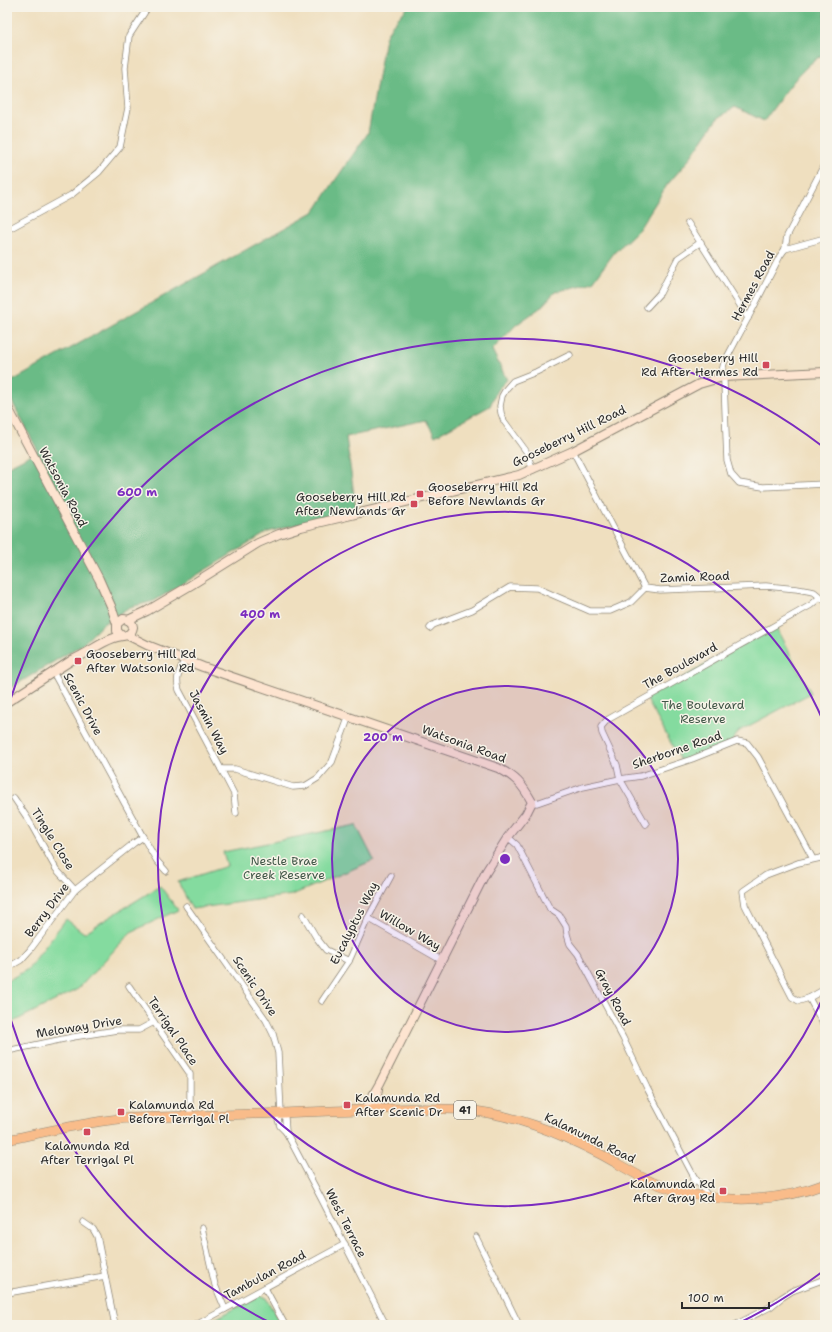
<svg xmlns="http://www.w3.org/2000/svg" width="832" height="1332" font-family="'Shantell Sans',sans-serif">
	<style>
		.green { fill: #84db9f; stroke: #588365 }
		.forest { fill: #6bbb86; stroke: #4b7358 }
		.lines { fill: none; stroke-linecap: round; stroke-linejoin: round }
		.street-casing { stroke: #8d8575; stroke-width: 7 }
		.secondary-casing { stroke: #8d8575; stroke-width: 10 }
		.primary-casing { stroke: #8d8575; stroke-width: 10 }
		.street { stroke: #fff; stroke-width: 5.5 }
		.secondary { stroke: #fde4d0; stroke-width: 8 }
		.primary { stroke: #f9bc8a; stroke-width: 9 }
		.ring { fill: none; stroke: #7b2cbf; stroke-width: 2 }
		.poi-dot { fill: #d1495b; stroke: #f7f3e8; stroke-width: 1.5 }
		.labels { text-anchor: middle; stroke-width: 3; stroke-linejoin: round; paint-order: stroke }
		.shield { fill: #f7f3e8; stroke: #686764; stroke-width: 1 }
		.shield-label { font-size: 11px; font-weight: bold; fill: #2b2b2b }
		.street-label { font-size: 12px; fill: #2b2b2b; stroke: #f7f3e8 }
		.poi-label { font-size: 12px; fill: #2b2b2b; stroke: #f7f3e8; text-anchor: start }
		.park-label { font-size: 12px; fill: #415748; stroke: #f7f3e8 }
		.centre { fill: #7b2cbf; stroke: #f7f3e8; stroke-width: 2 }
		.ring-label { font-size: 12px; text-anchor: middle; font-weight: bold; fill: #7b2cbf; stroke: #f7f3e8; stroke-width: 3; stroke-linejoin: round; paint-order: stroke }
	</style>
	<rect width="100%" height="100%" fill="#f7f3e8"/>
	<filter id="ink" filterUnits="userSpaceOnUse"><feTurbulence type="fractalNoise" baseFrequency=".025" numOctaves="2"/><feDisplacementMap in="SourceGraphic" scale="8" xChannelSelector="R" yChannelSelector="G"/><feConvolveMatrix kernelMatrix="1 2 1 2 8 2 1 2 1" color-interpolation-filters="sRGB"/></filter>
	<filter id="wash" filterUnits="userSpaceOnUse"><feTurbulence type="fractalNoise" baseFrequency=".012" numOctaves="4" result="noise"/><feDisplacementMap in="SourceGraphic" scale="16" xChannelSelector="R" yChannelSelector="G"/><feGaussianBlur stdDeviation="0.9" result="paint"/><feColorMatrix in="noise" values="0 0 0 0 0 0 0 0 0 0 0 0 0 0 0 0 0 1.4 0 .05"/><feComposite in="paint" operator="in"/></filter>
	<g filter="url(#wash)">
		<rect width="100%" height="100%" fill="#efdfbf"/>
		<g class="green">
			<polygon points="775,626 811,693 739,731 731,743 682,763 646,698"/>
			<polygon points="356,825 374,860 292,895 192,909 178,882 227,866 223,852"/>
			<polygon points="160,886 178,910 131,932 78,989 7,1025 7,981 28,969 66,919 84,933"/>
			<polygon points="259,1296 266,1298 281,1325 203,1325"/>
		</g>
		<path class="forest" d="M408 7H825V54C802 64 779 101 764 121L735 107 717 119 687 162 667 185 639 229 614 253 593 282 555 292 540 308 516 325 492 350 507 380 497 390 490 406 435 436 426 420 346 437 356 509 268 532 154 601 130 607 103 624 83 644 7 690V467L38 451 7 392V384L315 211 334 182 368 133 385 38 392 25Z"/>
	</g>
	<g filter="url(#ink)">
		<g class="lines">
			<g class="street-casing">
				<g id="street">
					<polyline points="825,163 787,236 785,249 780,256 748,318 724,363 722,371 724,382 727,460 731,474 739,483 763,487 825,484"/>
					<polyline points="688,223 748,318"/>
					<polyline points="7,230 71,195 99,172 120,147 128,108 125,68 129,36 148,7"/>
					<polyline points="785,249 825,238"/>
					<polyline points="647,307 660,293 678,258 701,242"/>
					<polyline points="573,451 645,588 660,590 766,586 797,589 814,592 825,601"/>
					<polyline points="533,470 526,451 504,421 501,413 500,406 502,396 506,389 513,381 536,372 570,355"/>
					<polyline points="430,628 433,625 472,610 510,587 537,588 590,611 610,611 631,602 645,588"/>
					<path d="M185 659C180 670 175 677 179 690L221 769H235L293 787 305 786 318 778 332 762 349 716"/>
					<polyline points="53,672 143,837 157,861 166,871"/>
					<polyline points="221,769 234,794 236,813"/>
					<polyline points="14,798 28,819 56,869 75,890"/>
					<polyline points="532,802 537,803 583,787 620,779 641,776 692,759 737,741 747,743 758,757 813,859"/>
					<polyline points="646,824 620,779 617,765 602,733 601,727 607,720 811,605 820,597"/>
					<polyline points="508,837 517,845 550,909 559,915 566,926 567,934 570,944 578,954 623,1038 647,1088 693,1175 708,1196"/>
					<polyline points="825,857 798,863 766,875 743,891 745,905 792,997 799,1001 809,998 825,1027"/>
					<polyline points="186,906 266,1020 273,1034 278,1053 281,1113 278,1119 280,1126 286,1132 322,1200 386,1325"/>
					<polyline points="303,915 316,937 326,950 349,961"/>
					<polyline points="368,918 441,960"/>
					<polyline points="7,968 21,960 30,950 75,890 134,843 143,837"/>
					<polyline points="129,986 190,1074 190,1116"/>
					<polyline points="809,998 825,989"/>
					<polyline points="322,1001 349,961 368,918 391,876"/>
					<polyline points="7,1051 73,1037 117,1030 139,1030 154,1022"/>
					<polyline points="281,1113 285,1118 286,1132"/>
					<polyline points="688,1193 693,1183 693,1175"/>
					<polyline points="83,1222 93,1229 97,1236 105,1276"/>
					<polyline points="202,1228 215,1285 225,1309"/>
					<polyline points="476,1237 519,1325"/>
					<polyline points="265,1288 285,1325"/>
					<polyline points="7,1293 105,1276 115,1325"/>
					<polyline points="196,1325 345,1244"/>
					<polyline points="735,1325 770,1307 781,1298 792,1291 825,1279"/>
				</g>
			</g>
			<g class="secondary-casing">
				<g id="secondary">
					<polyline points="7,406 99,579 111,606 117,624"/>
					<polyline points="128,620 147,611 191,585 258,543 279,534 301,527 519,475 573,451 699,384 723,377 825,372"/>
					<path d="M127 635 147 645 203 667 498 768C516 777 522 784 532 802L526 814 508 837 486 872 380 1083 364 1111"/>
					<path d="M7 702 72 660C87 654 99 643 114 638 122 635 131 638 133 627 132 621 128 619 123 619L117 624V631L121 635"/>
					<polyline points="378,1089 376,1101 379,1110"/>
				</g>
			</g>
			<g class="primary-casing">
				<path id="primary" d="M7 1140C44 1132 81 1123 119 1119 143 1117 167 1117 191 1116 229 1115 266 1114 304 1112 357 1111 412 1106 465 1110 513 1114 557 1132 600 1154 617 1163 634 1174 652 1182 705 1204 772 1205 825 1184"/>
			</g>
			<use href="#street" class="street"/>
			<use href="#secondary" class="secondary"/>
			<use href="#primary" class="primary"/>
		</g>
	</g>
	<circle cx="505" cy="859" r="173" fill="#7b2cbf" fill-opacity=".12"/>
	<g class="ring">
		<circle cx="505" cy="859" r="173"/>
		<path d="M824 995A347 347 0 1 1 824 723"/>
		<path d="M822 1272A520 520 0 0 1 737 1324M273 1324A520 520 0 0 1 8 1011M8 707A520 520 0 0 1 822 446"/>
	</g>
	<g class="poi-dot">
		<rect x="762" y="361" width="8" height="8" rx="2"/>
		<rect x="416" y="490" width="8" height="8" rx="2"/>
		<rect x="410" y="500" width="8" height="8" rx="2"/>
		<rect x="74" y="657" width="8" height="8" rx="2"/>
		<rect x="343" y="1101" width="8" height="8" rx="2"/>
		<rect x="117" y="1108" width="8" height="8" rx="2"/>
		<rect x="83" y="1128" width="8" height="8" rx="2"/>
		<rect x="719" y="1187" width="8" height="8" rx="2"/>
	</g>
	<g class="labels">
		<rect class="shield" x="454" y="1101" width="22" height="18" rx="3"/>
		<g class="shield-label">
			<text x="465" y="1114">41</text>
		</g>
		<g class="street-label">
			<text transform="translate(753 286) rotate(-62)" y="4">Hermes Road</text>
			<text transform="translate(569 436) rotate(-26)" y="4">Gooseberry Hill Road</text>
			<text transform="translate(63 487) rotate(62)" y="4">Watsonia Road</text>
			<text transform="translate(695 577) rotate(-2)" y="4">Zamia Road</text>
			<text transform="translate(680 666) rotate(-29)" y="4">The Boulevard</text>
			<text transform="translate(83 704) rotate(62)" y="4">Scenic Drive</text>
			<text transform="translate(209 722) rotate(62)" y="4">Jasmin Way</text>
			<text transform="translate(464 744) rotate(20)" y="4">Watsonia Road</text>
			<text transform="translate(677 750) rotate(-19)" y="4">Sherborne Road</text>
			<text transform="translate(53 839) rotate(58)" y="4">Tingle Close</text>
			<text transform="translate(47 910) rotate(-53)" y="4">Berry Drive</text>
			<text transform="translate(354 923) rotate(-63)" y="4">Eucalyptus Way</text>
			<text transform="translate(410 930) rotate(30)" y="4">Willow Way</text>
			<text transform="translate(255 986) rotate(56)" y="4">Scenic Drive</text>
			<text transform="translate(613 997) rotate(62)" y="4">Gray Road</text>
			<text transform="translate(79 1027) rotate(-9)" y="4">Meloway Drive</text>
			<text transform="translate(173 1031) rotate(56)" y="4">Terrigal Place</text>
			<text transform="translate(590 1138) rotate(26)" y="4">Kalamunda Road</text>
			<text transform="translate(346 1223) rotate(63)" y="4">West Terrace</text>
			<text transform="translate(265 1275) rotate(-28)" y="4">Tambulan Road</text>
		</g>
		<g class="poi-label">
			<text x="758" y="362" text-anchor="end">Gooseberry Hill<tspan x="758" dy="14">Rd After Hermes Rd</tspan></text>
			<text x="428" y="491">Gooseberry Hill Rd<tspan x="428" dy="14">Before Newlands Gr</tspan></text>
			<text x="406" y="501" text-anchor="end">Gooseberry Hill Rd<tspan x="406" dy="14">After Newlands Gr</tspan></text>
			<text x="86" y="658">Gooseberry Hill Rd<tspan x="86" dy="14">After Watsonia Rd</tspan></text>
			<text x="355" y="1102">Kalamunda Rd<tspan x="355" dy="14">After Scenic Dr</tspan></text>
			<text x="129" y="1109">Kalamunda Rd<tspan x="129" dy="14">Before Terrigal Pl</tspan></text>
			<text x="87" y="1150" text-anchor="middle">Kalamunda Rd<tspan x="87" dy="14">After Terrigal Pl</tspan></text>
			<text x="715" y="1188" text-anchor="end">Kalamunda Rd<tspan x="715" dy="14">After Gray Rd</tspan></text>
		</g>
		<g class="park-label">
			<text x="703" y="709">The Boulevard<tspan x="703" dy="14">Reserve</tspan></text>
			<text x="284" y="865">Nestle Brae<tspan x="284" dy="14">Creek Reserve</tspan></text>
		</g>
	</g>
	<circle cx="505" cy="859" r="6" class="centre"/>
	<g class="ring-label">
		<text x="137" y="496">600 m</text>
		<text x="260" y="618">400 m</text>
		<text x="383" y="741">200 m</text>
	</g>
	<rect width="832" height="1332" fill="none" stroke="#f7f3e8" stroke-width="24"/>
	<path d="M682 1302v6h87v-6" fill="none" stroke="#2b2b2b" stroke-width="2"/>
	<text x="688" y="1302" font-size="12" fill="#2b2b2b" stroke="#f7f3e8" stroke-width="3" paint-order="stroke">100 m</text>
</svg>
